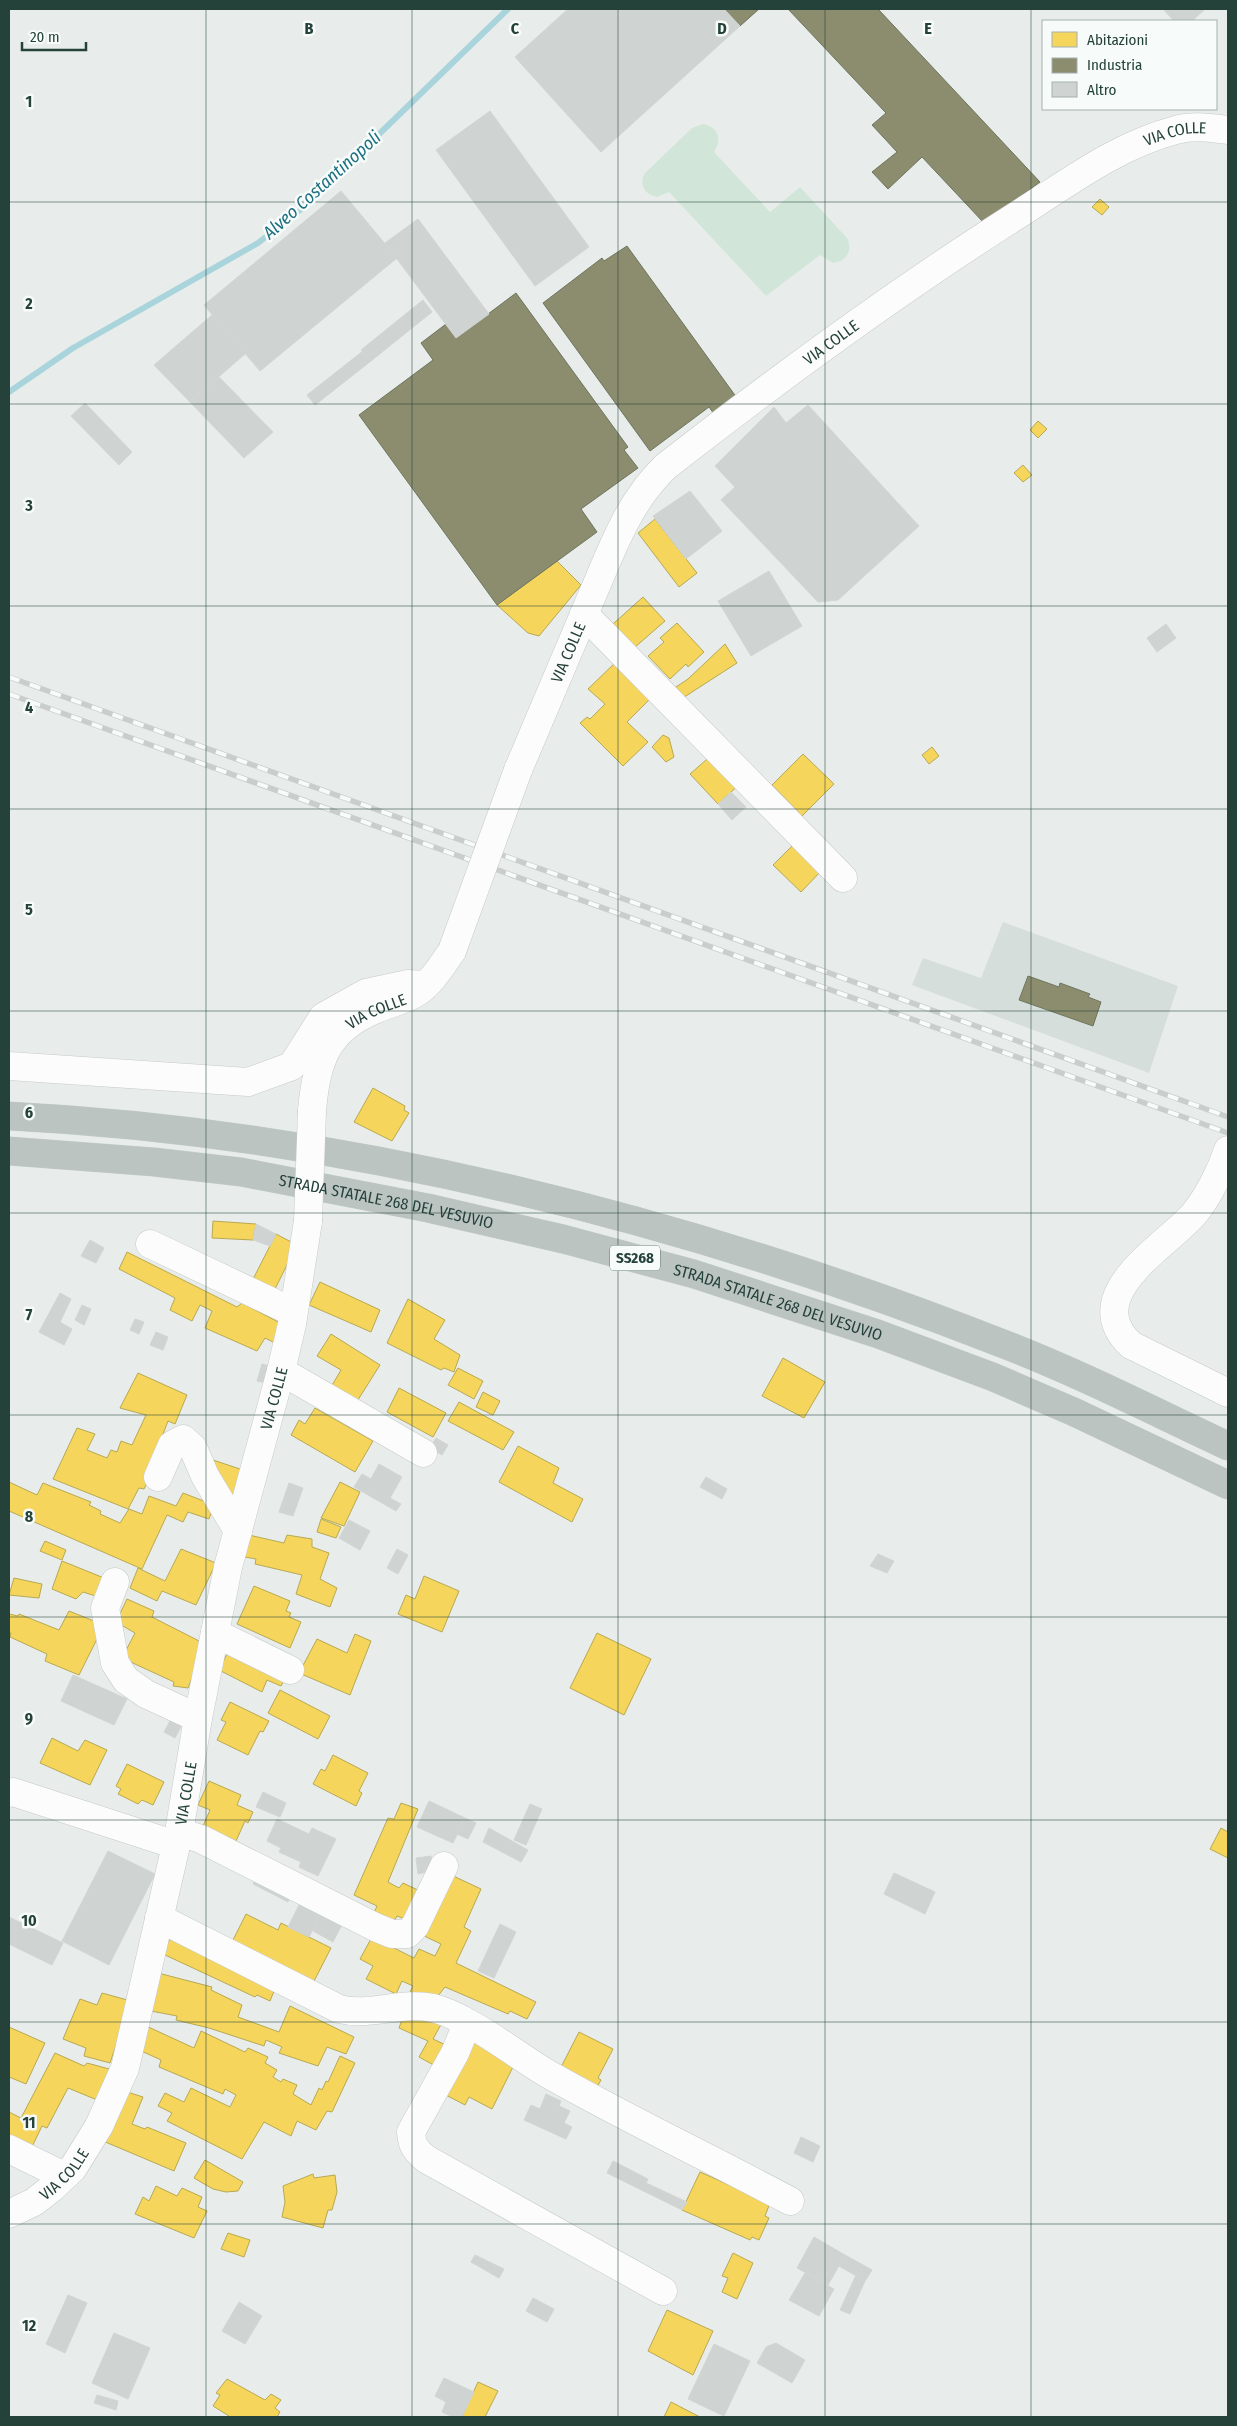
<svg xmlns="http://www.w3.org/2000/svg" width="1237" height="2426" font-family="'Fira Sans Condensed',sans-serif">
	<style>
		.built { fill: #d6dedb }
		.green { fill: #d1e6d8 }
		.homes { fill: #f6d55c; stroke: #b7a952 }
		.industry { fill: #8c8c6e; stroke: #6d765e }
		.lines { fill: none; stroke-linecap: round; stroke-linejoin: round }
		.stream { stroke: #a9d4db; stroke-width: 6 }
		.building { fill: #cfd4d2; stroke: #d1d6d4 }
		.minor-casing { stroke: #c5cac8; stroke-width: 29 }
		.highway-casing { stroke: #c3ccc9; stroke-width: 29 }
		.minor { stroke: #fcfcfc; stroke-width: 28 }
		.highway { stroke: #bcc4c2; stroke-width: 28 }
		.rail-casing { stroke: #c9cdcc; stroke-width: 5.5 }
		.rail { stroke: #f7fbf9; stroke-width: 4; stroke-dasharray: 11; stroke-linecap: butt }
		.minor-bridge-casing { stroke: #c5cac8; stroke-width: 29; stroke-linecap: butt }
		.minor-bridge { stroke: #fcfcfc; stroke-width: 28 }
		.grid { fill: none; stroke: #24423a; stroke-width: 1; stroke-opacity: 0.55 }
		.labels { text-anchor: middle; stroke-width: 5; stroke-linejoin: round; paint-order: stroke }
		.shield { fill: #f7fbf9; stroke: #637a73; stroke-width: 1 }
		.shield-label { font-size: 15px; font-weight: bold; fill: #24423a }
		.street-label { font-size: 16px; fill: #24423a; stroke: #f7fbf9 }
		.water-label { font-size: 18px; font-style: italic; fill: #1c6f80; stroke: #f7fbf9 }
		.grid-label { font-size: 16px; text-anchor: middle; font-weight: bold; fill: #24423a; stroke: #f7fbf9; stroke-width: 5; stroke-linejoin: round; paint-order: stroke }
	</style>
	<rect width="100%" height="100%" fill="#e8edeb"/>
	<polygon class="built" points="1003,922 1178,986 1149,1073 912,985 923,958 981,978"/>
	<path class="green" d="M703 124C719 127 722 140 714 152L770 212 800 187 847 238C853 251 847 261 833 263L820 255 766 296 669 192 657 197C644 194 640 186 644 174L692 128Z"/>
	<g class="homes">
		<polygon points="1100,199 1109,207 1102,215 1092,207"/>
		<polygon points="1038,421 1047,429 1038,438 1030,430"/>
		<polygon points="1023,465 1032,475 1023,482 1014,473"/>
		<polygon points="655,519 697,573 679,587 638,533"/>
		<polygon points="557,561 581,585 539,636 528,633 497,605"/>
		<polygon points="643,597 665,621 634,648 613,624"/>
		<polygon points="677,623 704,652 688,667 686,664 670,679 648,656 664,642 660,638"/>
		<polygon points="725,644 737,663 675,703 667,693 688,679"/>
		<polygon points="618,660 654,695 627,722 648,742 623,766 580,723 587,717 590,719 605,704 588,689"/>
		<polygon points="663,735 669,738 674,757 666,762 652,747"/>
		<polygon points="932,747 939,756 929,764 922,755"/>
		<polygon points="714,753 741,783 718,804 690,774"/>
		<polygon points="803,754 834,784 802,816 772,785"/>
		<polygon points="796,842 824,868 801,892 773,865"/>
		<polygon points="373,1088 405,1106 404,1110 409,1113 392,1141 354,1122"/>
		<polygon points="213,1221 256,1224 253,1240 212,1238"/>
		<polygon points="276,1234 297,1245 271,1297 249,1287"/>
		<polygon points="127,1252 237,1307 242,1303 284,1325 275,1343 265,1338 257,1351 205,1328 212,1311 200,1305 192,1321 170,1310 175,1298 119,1269"/>
		<polygon points="320,1282 380,1310 371,1332 309,1305"/>
		<polygon points="408,1299 445,1320 434,1339 460,1355 454,1372 444,1368 441,1370 387,1343"/>
		<polygon points="331,1334 380,1365 356,1403 331,1387 341,1370 317,1356"/>
		<polygon points="783,1358 825,1382 804,1418 762,1396"/>
		<polygon points="458,1368 483,1381 474,1399 448,1385"/>
		<polygon points="138,1373 187,1395 175,1424 168,1421 155,1455 160,1456 144,1489 139,1488 128,1509 53,1479 77,1428 95,1434 87,1450 107,1458 111,1450 117,1452 121,1441 132,1445 146,1415 120,1408"/>
		<polygon points="399,1388 446,1413 433,1437 387,1412"/>
		<polygon points="483,1392 500,1401 493,1415 476,1407"/>
		<polygon points="459,1402 514,1432 503,1450 448,1421"/>
		<polygon points="315,1408 373,1441 355,1472 291,1435 299,1420 305,1424"/>
		<polygon points="518,1446 559,1468 553,1483 583,1499 572,1522 499,1482"/>
		<polygon points="213,1460 249,1472 240,1507 212,1468"/>
		<polygon points="9,1482 37,1495 43,1483 91,1502 89,1505 101,1511 100,1514 120,1523 129,1509 142,1514 149,1496 176,1506 183,1493 214,1505 209,1519 188,1512 183,1522 167,1515 142,1569 9,1511"/>
		<polygon points="340,1482 360,1492 344,1526 321,1518"/>
		<polygon points="321,1519 341,1527 336,1538 317,1532"/>
		<polygon points="249,1535 284,1543 287,1535 312,1539 312,1547 329,1553 320,1579 337,1588 330,1607 296,1594 302,1575 255,1564 256,1559 245,1557"/>
		<polygon points="45,1541 66,1550 62,1560 40,1551"/>
		<polygon points="181,1549 216,1563 196,1605 162,1591 157,1601 130,1588 138,1568 165,1581"/>
		<polygon points="62,1561 109,1580 102,1598 83,1592 76,1599 52,1589"/>
		<polygon points="424,1576 459,1591 442,1632 398,1614 406,1595 415,1599"/>
		<polygon points="14,1578 42,1584 39,1598 9,1595"/>
		<polygon points="254,1586 290,1601 286,1611 291,1613 289,1617 301,1622 290,1648 237,1624"/>
		<polygon points="127,1599 154,1611 152,1617 205,1644 188,1688 173,1686 174,1682 122,1658 135,1633 116,1622"/>
		<polygon points="69,1611 104,1625 79,1675 45,1661 47,1654 10,1637 11,1633 9,1633 9,1614 18,1616 19,1614 59,1630"/>
		<polygon points="597,1633 651,1659 624,1715 570,1688"/>
		<polygon points="355,1634 371,1641 350,1695 299,1673 317,1639 347,1653"/>
		<polygon points="229,1650 285,1679 281,1686 267,1680 262,1692 219,1670"/>
		<polygon points="280,1690 330,1716 318,1739 268,1713"/>
		<polygon points="230,1702 269,1721 263,1732 260,1731 248,1755 217,1740 226,1722 221,1720"/>
		<polygon points="52,1738 78,1751 85,1740 107,1750 90,1785 40,1763"/>
		<polygon points="333,1755 368,1773 359,1791 362,1793 356,1806 313,1784 321,1769 325,1771"/>
		<polygon points="127,1764 164,1782 153,1805 142,1800 138,1804 118,1794 121,1789 116,1786"/>
		<polygon points="209,1781 241,1795 237,1805 253,1812 248,1823 245,1821 236,1841 203,1826 210,1810 198,1805"/>
		<polygon points="401,1803 418,1809 388,1882 399,1888 403,1883 422,1892 407,1920 397,1916 391,1926 372,1917 377,1906 354,1895 388,1818 394,1819"/>
		<polygon points="1221,1828 1228,1832 1228,1858 1210,1849"/>
		<polygon points="449,1874 481,1889 464,1927 471,1931 456,1963 536,2002 527,2019 510,2011 508,2014 445,1987 438,1996 407,1998 413,1986 402,1981 396,1994 366,1979 373,1966 360,1959 372,1937 414,1958 419,1949 435,1956 441,1944 420,1934"/>
		<polygon points="246,1914 278,1930 281,1923 331,1948 311,1987 230,1946"/>
		<polygon points="170,1938 277,1984 270,2001 257,1995 255,1997 163,1954"/>
		<polygon points="158,1973 212,1987 211,1990 242,2005 238,2017 279,2032 290,2006 354,2037 346,2054 327,2047 318,2066 279,2053 282,2047 266,2040 264,2046 209,2028 176,2020 177,2016 151,2011"/>
		<polygon points="102,1993 131,2001 110,2063 84,2056 86,2048 63,2039 80,1999 97,2005"/>
		<polygon points="403,2017 443,2021 433,2039 450,2047 439,2068 419,2057 428,2041 399,2028"/>
		<polygon points="144,2025 194,2048 201,2031 245,2052 248,2048 268,2057 265,2063 277,2070 273,2077 281,2082 283,2079 297,2085 293,2094 311,2105 319,2088 322,2090 326,2081 328,2082 340,2056 355,2063 332,2112 327,2111 316,2130 297,2121 291,2136 264,2122 242,2159 167,2121 172,2113 158,2106 165,2093 184,2102 191,2088 230,2107 236,2095 225,2089 223,2094 159,2067 161,2060 137,2049"/>
		<polygon points="9,2027 45,2043 26,2084 9,2077"/>
		<polygon points="579,2032 613,2049 598,2078 601,2080 597,2087 560,2069"/>
		<polygon points="474,2038 515,2063 492,2109 469,2097 465,2105 442,2093"/>
		<polygon points="55,2053 84,2066 87,2063 113,2070 102,2102 68,2088 47,2128 42,2126 30,2151 9,2140 9,2112 21,2118"/>
		<polygon points="124,2091 143,2097 132,2124 145,2129 147,2127 186,2143 174,2171 103,2141"/>
		<polygon points="205,2160 243,2182 238,2191 226,2192 213,2189 194,2178"/>
		<polygon points="700,2172 770,2203 765,2216 769,2218 759,2240 752,2237 750,2240 682,2210"/>
		<polygon points="313,2174 314,2178 335,2175 337,2192 332,2210 328,2210 323,2228 282,2217 285,2202 283,2186"/>
		<polygon points="156,2186 177,2196 182,2188 202,2197 198,2207 207,2211 194,2238 135,2214 143,2197 149,2201"/>
		<polygon points="228,2233 250,2240 244,2257 221,2249"/>
		<polygon points="733,2253 753,2263 737,2299 722,2292 728,2278 722,2276"/>
		<polygon points="667,2310 713,2331 693,2375 648,2351"/>
		<polygon points="227,2379 265,2400 271,2394 281,2400 275,2408 280,2412 277,2417 227,2417 229,2416 213,2406 220,2395 216,2393"/>
		<polygon points="478,2382 498,2391 485,2417 462,2417"/>
		<polygon points="671,2402 700,2417 664,2417"/>
	</g>
	<g class="industry">
		<polygon points="724,9 759,9 740,26"/>
		<polygon points="788,9 878,9 1040,182 984,223 922,157 888,189 872,172 897,152 872,125 886,113"/>
		<polygon points="627,246 737,398 714,414 709,407 650,451 543,303 602,258 604,261"/>
		<polygon points="516,293 628,447 624,450 638,468 581,509 597,532 497,605 359,415 433,360 421,343 446,324 456,338"/>
		<polygon points="1028,976 1059,987 1060,983 1090,994 1088,997 1101,1002 1093,1026 1019,1000"/>
	</g>
	<g class="lines">
		<polyline class="stream" points="9,392 73,348 258,243 305,206 508,9"/>
	</g>
	<g class="building">
		<polygon points="568,9 724,9 740,26 601,152 515,57"/>
		<polygon points="1163,9 1205,9 1192,21 1174,21"/>
		<polygon points="490,111 589,247 535,286 436,150"/>
		<polygon points="341,191 397,258 260,371 204,305"/>
		<polygon points="418,219 489,314 456,338 385,243"/>
		<polygon points="423,300 432,312 371,361 361,350"/>
		<polygon points="212,315 246,353 190,402 154,365"/>
		<polygon points="363,351 371,361 315,405 307,395"/>
		<polygon points="219,377 273,432 244,458 190,402"/>
		<polygon points="85,403 132,452 119,465 71,416"/>
		<polygon points="808,405 919,526 838,600 818,602 721,500 735,487 715,466 774,407 786,423"/>
		<polygon points="690,491 722,531 686,559 653,516"/>
		<polygon points="769,571 802,626 751,656 718,601"/>
		<polygon points="1166,624 1176,638 1157,652 1147,638"/>
		<polygon points="731,792 746,807 732,820 718,804"/>
		<polygon points="256,1224 276,1234 270,1246 253,1240"/>
		<polygon points="90,1240 104,1248 96,1263 81,1256"/>
		<polygon points="60,1293 71,1299 60,1322 72,1329 64,1345 39,1332"/>
		<polygon points="82,1305 91,1309 84,1325 75,1320"/>
		<polygon points="135,1319 144,1322 139,1334 130,1330"/>
		<polygon points="156,1332 168,1337 163,1350 150,1345"/>
		<polygon points="262,1364 274,1367 270,1384 257,1381"/>
		<polygon points="436,1438 448,1445 442,1455 430,1448"/>
		<polygon points="379,1464 402,1477 390,1498 401,1504 396,1511 354,1487 362,1474 371,1479"/>
		<polygon points="706,1477 727,1489 722,1499 700,1487"/>
		<polygon points="289,1483 303,1488 293,1516 279,1512"/>
		<polygon points="349,1520 370,1531 360,1550 339,1538"/>
		<polygon points="397,1549 408,1555 398,1574 387,1568"/>
		<polygon points="878,1554 894,1561 887,1573 870,1566"/>
		<polygon points="73,1675 127,1699 114,1725 61,1701"/>
		<polygon points="171,1719 182,1725 175,1738 164,1732"/>
		<polygon points="263,1792 286,1803 280,1817 256,1807"/>
		<polygon points="429,1801 465,1818 453,1843 417,1827"/>
		<polygon points="530,1804 542,1809 526,1845 514,1840"/>
		<polygon points="465,1818 476,1823 468,1839 457,1834"/>
		<polygon points="277,1819 309,1834 312,1828 336,1839 318,1876 299,1867 301,1862 279,1852 281,1848 267,1841"/>
		<polygon points="489,1828 528,1850 521,1862 483,1842"/>
		<polygon points="108,1851 155,1874 109,1965 62,1941"/>
		<polygon points="431,1856 433,1871 418,1874 416,1858"/>
		<polygon points="894,1873 935,1892 925,1914 884,1894"/>
		<polygon points="258,1874 293,1892 288,1902 253,1884"/>
		<polygon points="303,1897 324,1908 309,1937 288,1927"/>
		<polygon points="324,1908 345,1919 333,1942 313,1931"/>
		<polygon points="9,1917 63,1943 52,1965 9,1944"/>
		<polygon points="500,1924 516,1932 494,1978 478,1971"/>
		<polygon points="546,2094 561,2101 559,2106 570,2111 564,2123 572,2127 566,2139 524,2120 531,2105 540,2109"/>
		<polygon points="801,2137 820,2146 813,2162 794,2153"/>
		<polygon points="613,2161 648,2179 646,2183 687,2202 682,2210 607,2173"/>
		<polygon points="814,2237 845,2255 828,2285 797,2268"/>
		<polygon points="475,2255 504,2269 499,2278 471,2262"/>
		<polygon points="845,2255 872,2270 865,2281 839,2266"/>
		<polygon points="805,2273 834,2289 819,2316 789,2300"/>
		<polygon points="856,2275 865,2281 850,2314 840,2310"/>
		<polygon points="68,2295 87,2303 65,2353 46,2344"/>
		<polygon points="533,2298 554,2309 547,2322 526,2311"/>
		<polygon points="239,2302 262,2316 245,2344 222,2331"/>
		<polygon points="114,2333 150,2348 128,2399 92,2383"/>
		<polygon points="776,2343 805,2360 792,2383 757,2363 766,2347"/>
		<polygon points="714,2344 750,2361 724,2416 688,2399"/>
		<polygon points="444,2378 474,2392 462,2417 453,2417 442,2412 446,2402 435,2396"/>
		<polygon points="97,2395 118,2401 116,2410 94,2403"/>
	</g>
	<g class="lines">
		<g class="minor-casing">
			<g id="minor">
				<polyline points="584,614 843,878"/>
				<path id="s1" d="M518 770C542 713 566 656 591 598 612 550 627 504 665 467 780 377 896 292 1019 214 1069 182 1118 145 1176 130 1193 125 1211 128 1228 130"/>
				<polyline points="9,1066 248,1082 292,1066 323,1017 366,993 408,984 426,985"/>
				<path id="s2" d="M312 1111C316 1062 326 1030 374 1010 392 1002 412 999 426 985 436 976 444 962 452 951"/>
				<path d="M1228 1150C1221 1171 1208 1197 1194 1214 1165 1247 1078 1295 1131 1345L1228 1393"/>
				<polyline points="150,1244 293,1312"/>
				<polyline points="281,1371 423,1453"/>
				<polyline points="158,1477 172,1445 183,1439 193,1448 205,1476 238,1531"/>
				<polyline points="115,1582 105,1608 115,1663 126,1680 146,1694 198,1718"/>
				<polyline points="215,1633 290,1670"/>
				<polyline points="9,1793 13,1792 176,1845"/>
				<polyline points="179,1832 201,1839 375,1927 392,1934 407,1934 415,1926 444,1866"/>
				<path d="M159 1918 339 2009C371 2017 402 2001 433 2008 467 2016 516 2055 548 2074 627 2119 710 2158 790 2201"/>
				<path d="M467 2024 455 2053 411 2132C412 2145 415 2150 426 2159L663 2291"/>
				<polyline points="9,2149 64,2176"/>
				<path id="s3" d="M9 2214 34 2202 52 2188 73 2168 99 2126 125 2068 179 1832 198 1718 228 1567 281 1371 292 1324 308 1221"/>
			</g>
		</g>
		<g class="highway-casing">
			<g id="highway">
				<path d="M9 1116C347 1133 687 1220 1001 1343 1079 1373 1153 1411 1228 1446"/>
				<path id="s4" d="M9 1151 154 1162 241 1172 428 1208 563 1239 694 1274 878 1334 993 1377 1074 1412 1228 1485"/>
			</g>
		</g>
		<use href="#minor" class="minor"/>
		<use href="#highway" class="highway"/>
		<g class="rail-casing">
			<g id="rail">
				<polyline points="9,677 1228,1117"/>
				<polyline points="9,694 1228,1133"/>
			</g>
		</g>
		<use href="#rail" class="rail"/>
		<g class="minor-bridge-casing">
			<g id="minor-bridge">
				<polyline points="452,951 518,770"/>
				<polyline points="308,1221 312,1111"/>
			</g>
		</g>
		<use href="#minor-bridge" class="minor-bridge"/>
	</g>
	<path class="grid" d="M206 9V2417M412 9V2417M618 9V2417M825 9V2417M1031 9V2417M9 202H1228M9 404H1228M9 606H1228M9 809H1228M9 1011H1228M9 1213H1228M9 1415H1228M9 1617H1228M9 1820H1228M9 2022H1228M9 2224H1228"/>
	<g class="labels">
		<rect class="shield" x="610" y="1245.5" width="50" height="25" rx="4"/>
		<g class="shield-label">
			<text x="635" y="1263">SS268</text>
		</g>
		<g class="street-label">
			<text dy="6" stroke="none"><textPath href="#s1" startOffset="951">VIA COLLE</textPath></text>
			<text dy="6" stroke="none"><textPath href="#s1" startOffset="546">VIA COLLE</textPath></text>
			<text dy="6" stroke="none"><textPath href="#s1" startOffset="128">VIA COLLE</textPath></text>
			<text dy="6" stroke="none"><textPath href="#s2" startOffset="128">VIA COLLE</textPath></text>
			<text dy="6" stroke="none"><textPath href="#s4" startOffset="381">STRADA STATALE 268 DEL VESUVIO</textPath></text>
			<text dy="6" stroke="none"><textPath href="#s4" startOffset="786">STRADA STATALE 268 DEL VESUVIO</textPath></text>
			<text dy="6" stroke="none"><textPath href="#s3" startOffset="879">VIA COLLE</textPath></text>
			<text dy="6" stroke="none"><textPath href="#s3" startOffset="474">VIA COLLE</textPath></text>
			<text dy="6" stroke="none"><textPath href="#s3" startOffset="69">VIA COLLE</textPath></text>
		</g>
		<g class="water-label">
			<text transform="translate(322 185) rotate(-42)" y="6">Alveo Costantinopoli</text>
		</g>
	</g>
	<g class="grid-label">
		<text x="309" y="34">B</text>
		<text x="515" y="34">C</text>
		<text x="722" y="34">D</text>
		<text x="928" y="34">E</text>
		<text x="29" y="107">1</text>
		<text x="29" y="309">2</text>
		<text x="29" y="511">3</text>
		<text x="29" y="713">4</text>
		<text x="29" y="915">5</text>
		<text x="29" y="1118">6</text>
		<text x="29" y="1320">7</text>
		<text x="29" y="1522">8</text>
		<text x="29" y="1724">9</text>
		<text x="29" y="1926">10</text>
		<text x="29" y="2128">11</text>
		<text x="29" y="2331">12</text>
	</g>
	<rect width="1237" height="2426" fill="none" stroke="#24423a" stroke-width="20"/>
	<rect x="1042" y="20" width="175" height="90" fill="#f7fbf9" stroke="#a3b1ad"/>
	<rect x="1052" y="32" width="25" height="15" fill="#f6d55c" stroke="#a3b1ad"/>
	<text x="1087" y="45" font-size="15" fill="#24423a">Abitazioni</text>
	<rect x="1052" y="58" width="25" height="15" fill="#8c8c6e" stroke="#a3b1ad"/>
	<text x="1087" y="70" font-size="15" fill="#24423a">Industria</text>
	<rect x="1052" y="82" width="25" height="15" fill="#cfd4d2" stroke="#a3b1ad"/>
	<text x="1087" y="95" font-size="15" fill="#24423a">Altro</text>
	<path d="M22 42v8h64v-8" fill="none" stroke="#24423a" stroke-width="2.5"/>
	<text x="30" y="42" font-size="15" fill="#24423a" stroke="#f7fbf9" stroke-width="4" paint-order="stroke">20 m</text>
</svg>
